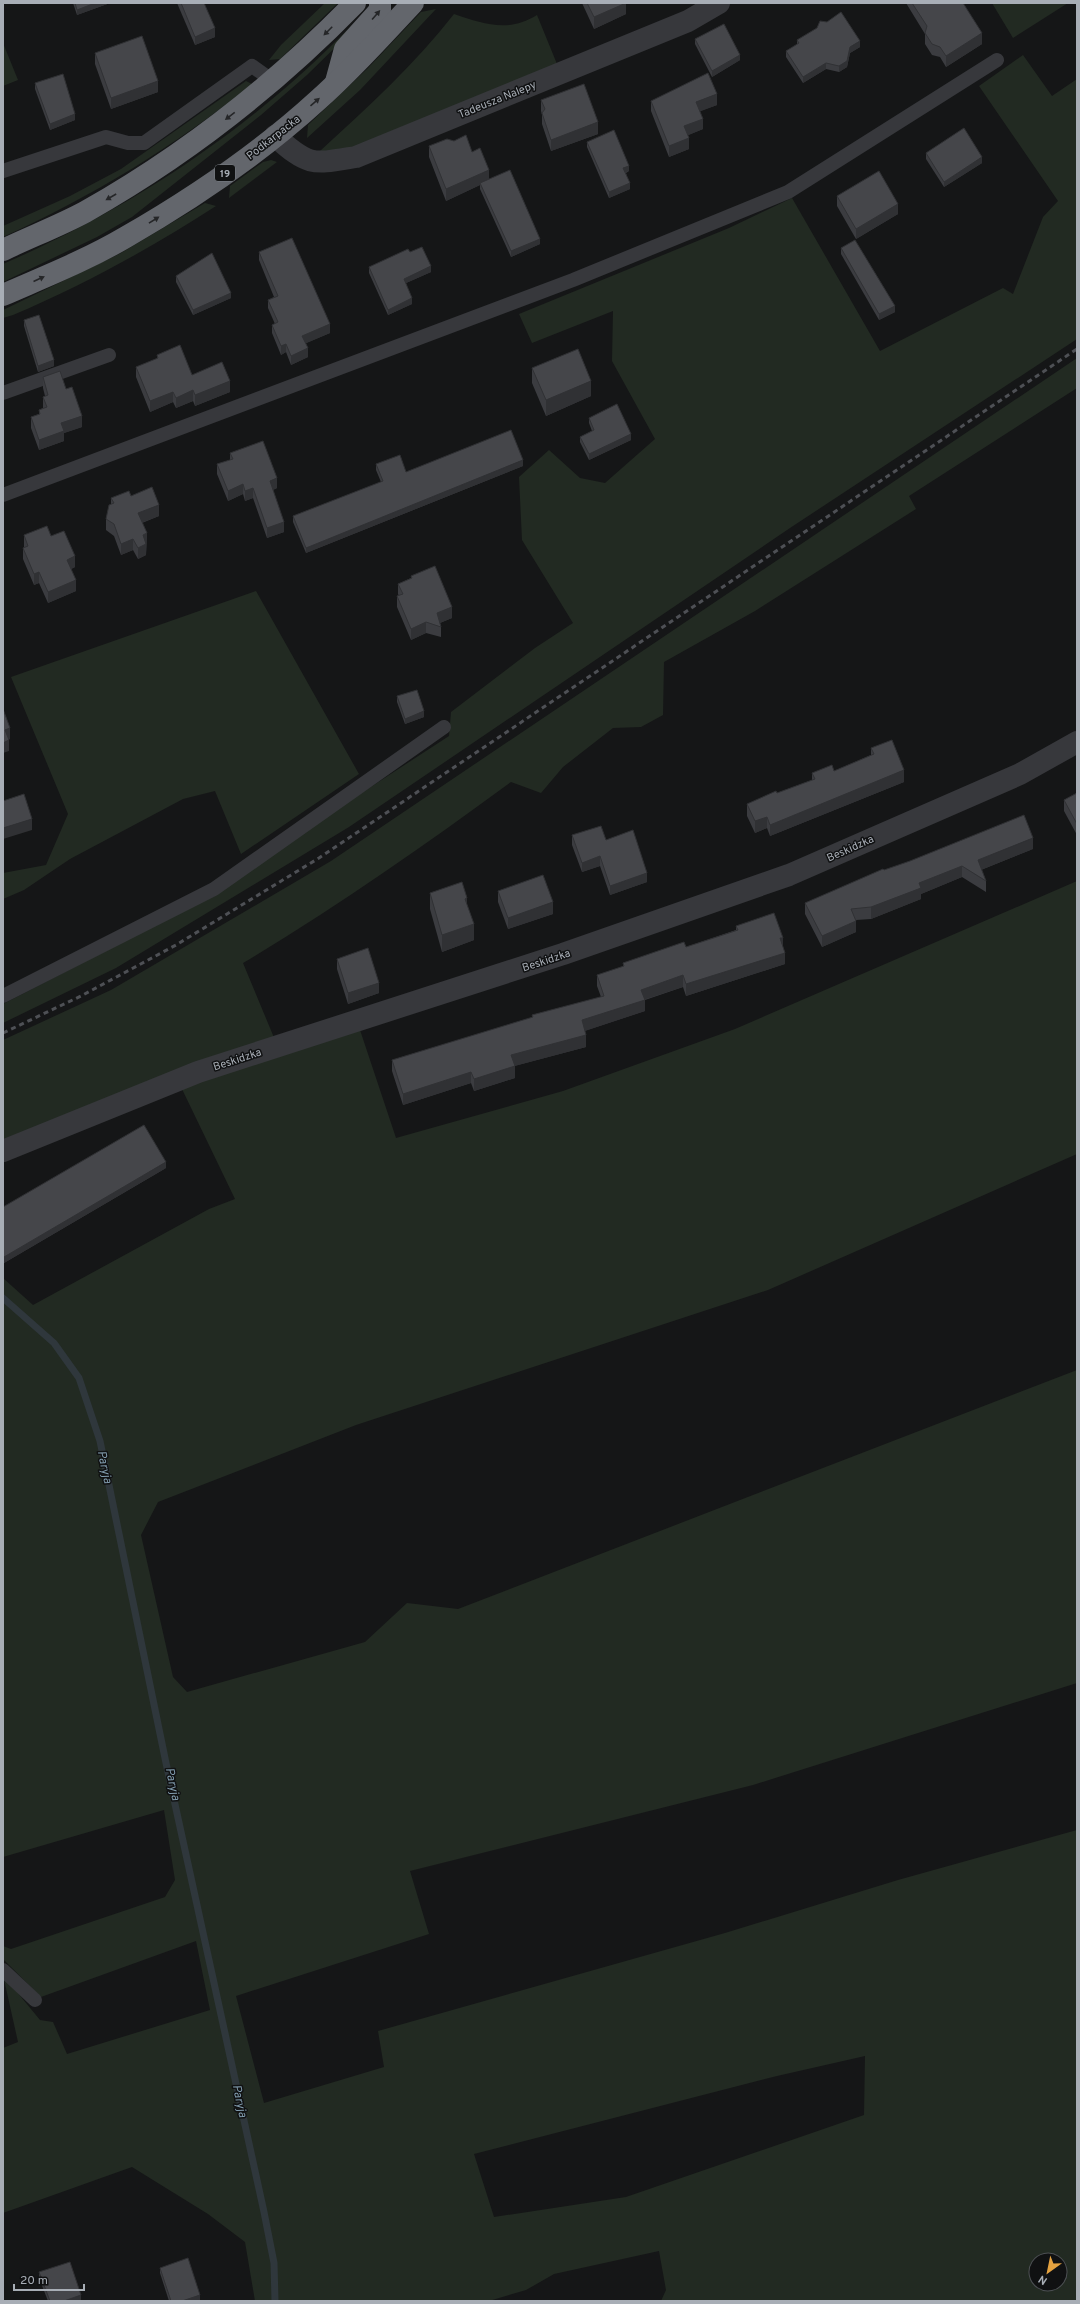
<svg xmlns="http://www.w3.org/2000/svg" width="1080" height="2304" font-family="Overpass,sans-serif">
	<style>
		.green { fill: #222a22; fill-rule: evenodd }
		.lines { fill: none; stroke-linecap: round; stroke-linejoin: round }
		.stream { stroke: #2f373c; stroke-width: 7 }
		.lane { stroke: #37383c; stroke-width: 14 }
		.street { stroke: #37383c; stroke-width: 22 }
		.highway { stroke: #63666c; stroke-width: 22 }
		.rail { stroke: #4e5055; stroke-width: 3; stroke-dasharray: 5 4; stroke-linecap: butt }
		.wall { fill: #3b3c40 }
		.shaded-wall { fill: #303134 }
		.building { fill: #45464a; stroke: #303134 }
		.oneway { fill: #252628 }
		.labels { text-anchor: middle; stroke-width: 3; stroke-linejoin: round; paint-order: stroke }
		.shield { fill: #101112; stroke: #7a7f85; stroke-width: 1 }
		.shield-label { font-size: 10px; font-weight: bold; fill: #a8aeb6 }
		.street-label { font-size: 11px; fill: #a8aeb6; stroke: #101112 }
		.water-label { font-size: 12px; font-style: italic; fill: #829daf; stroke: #101112 }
	</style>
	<rect width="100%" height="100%" fill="#151617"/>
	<g class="green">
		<polygon points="325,3 338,3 280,59 269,60 281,45"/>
		<polygon points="992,3 1068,3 1013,38"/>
		<polygon points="436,9 360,90 307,138 308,125 368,68 421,12"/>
		<path d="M454 14C484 24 508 33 537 15L557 64 357 146 329 155 320 151C367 108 415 64 454 14Z"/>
		<path d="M352 25 355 28 307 75 261 115 132 217 97 237 3 282V264C134 207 252 128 352 25Z"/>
		<polygon points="3,43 18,80 3,86"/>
		<polygon points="1023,55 1052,96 1077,79 1077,339 790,528 349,827 116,968 3,1023 3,1004 216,894 314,824 449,736 451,712 535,648 573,623 522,540 519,477 549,450 580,478 605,483 655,439 612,361 613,311 532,343 519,314 729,228 792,198 880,351 1003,288 1013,294 1043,217 1058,201 979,86"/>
		<path d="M246 81 252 84C175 146 93 196 3 237V226L70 196 121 169Z"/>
		<polygon points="271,160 277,162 229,198 230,186 263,162"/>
		<path d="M205 203 216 206C151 248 84 285 13 315L3 318V310L121 253Z"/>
		<path d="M1077 358V388L909 496 916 509 755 611 664 662 663 715 641 727 613 728 563 767 541 793 511 782C424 846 335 908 243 963L275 1040 3 1142V1040L111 990 331 861Z"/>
		<polygon points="256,591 359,774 241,854 215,791 183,799 70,859 24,890 3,899 3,873 46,865 68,814 11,677"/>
		<path d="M1077 881V1154L768 1290 356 1425 158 1502 141 1535 173 1677 187 1692 365 1642 407 1603 458 1609 1077 1370V1683L753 1785 410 1871 429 1934 236 1996 264 2103 384 2067 378 2031 725 1933 898 1880 1077 1830V2301H661L666 2290 659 2251 554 2274 526 2290 489 2301H255L245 2242 208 2214 132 2167 3 2213V2048L18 2042 3 1975 40 2020 53 2022 67 2054 210 2010 196 1941 41 1997 3 1959V1946L11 1949 165 1897 175 1880 164 1810 3 1857V1278L33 1305 209 1209 235 1199 181 1087 359 1027 396 1138 563 1091 735 1029ZM865 2056 864 2115 626 2197 494 2217 474 2154 777 2076ZM1036 2260H1060V2284H1036Z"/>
	</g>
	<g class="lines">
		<polyline class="stream" points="3,1298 54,1343 79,1378 100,1441 166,1763 264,2212 274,2263 275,2301"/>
		<g class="lane">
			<polyline points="3,171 106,137 128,143 144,143 252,66 273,81"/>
			<polyline points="3,393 109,355"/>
			<polyline points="3,495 573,280 788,192 997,60"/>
			<polyline points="3,996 214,889 444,727"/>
			<polyline points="3,1970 35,2000"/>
		</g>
		<g class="street">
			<path d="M275 136C309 167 313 164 356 157L688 21 719 3"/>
			<polyline points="3,1151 198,1072 563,954 789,875 1020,774 1077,742"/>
		</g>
		<g class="highway">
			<polyline points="336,82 345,49 380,10 380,3"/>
			<path d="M3 250C30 237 59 226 85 212 186 155 275 85 355 3"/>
			<path d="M3 295C44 277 87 260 126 237 194 198 260 153 318 100 352 70 382 36 413 3"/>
		</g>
		<polyline class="rail" points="3,1033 81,996 176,945 319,858 1077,349"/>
	</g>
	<g class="wall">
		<polygon points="73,3 110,3 77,15"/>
		<polygon points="177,3 204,3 215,37 195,45"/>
		<polygon points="582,3 626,3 626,14 594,29"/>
		<polygon points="906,3 963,3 982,44 946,67 940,57 932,55 925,44 925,34"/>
		<polygon points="695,39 740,60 712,77 695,44"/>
		<polygon points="797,40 860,47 850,53 847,67 839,72 826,69 803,83 786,57 786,51 797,45"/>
		<polygon points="95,53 158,92 111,109 95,64"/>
		<polygon points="35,83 75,120 50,130 35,89"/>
		<polygon points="541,100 598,134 551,151 542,124 542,115 541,111"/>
		<polygon points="651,101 717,105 700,111 703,129 688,135 689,149 669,157 651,111"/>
		<polygon points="587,142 629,171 626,173 630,189 609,198 587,147"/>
		<polygon points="429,146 472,152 489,179 540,244 511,257 480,189 480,185 446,201 429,157"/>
		<polygon points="926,153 982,163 944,187 926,159"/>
		<polygon points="837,196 898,214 856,239 837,206"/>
		<polygon points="841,248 895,312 879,320 841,254"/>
		<polygon points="259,252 330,333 306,343 308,357 291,365 286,352 281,355 272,333 272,325 275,324 268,308 268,300 274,297 259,260"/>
		<polygon points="410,252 431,272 406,283 412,304 388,315 369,273 369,267"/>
		<polygon points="176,276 231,298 193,315 176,282"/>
		<polygon points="24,320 54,366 38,372 24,326"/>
		<polygon points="157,355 192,375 230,392 195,406 193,401 176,408 173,402 150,412 136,377 136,367 157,359"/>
		<polygon points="532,368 591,396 546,416 532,383"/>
		<polygon points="43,377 66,389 82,427 64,433 64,441 39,450 31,428 31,417 39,414 39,410 43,408 43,397 45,396 43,388"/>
		<polygon points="589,418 631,440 589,460 580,442 580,437 592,431 589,423"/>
		<polygon points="230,453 277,488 273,490 284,532 267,538 253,498 245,501 243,494 228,501 217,474 217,464 230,460"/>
		<polygon points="376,464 406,472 523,466 306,553 293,522 293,516 381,482 376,470"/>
		<polygon points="131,496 159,516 142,523 147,533 146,555 138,559 133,550 121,555 114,536 106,530 106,519 111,504 111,498"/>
		<polygon points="24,535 51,536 75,567 71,569 76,591 48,603 39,583 34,585 23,559 23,548 24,548"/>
		<polygon points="411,576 452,618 440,623 441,627 441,637 426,633 411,640 397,607 397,596 399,596 398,594 398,584 411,578"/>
		<polygon points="397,696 424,717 405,724 397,702"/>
		<polygon points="871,748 904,782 770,836 767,828 755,833 747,816 747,804 812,780 812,773 834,771 871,755"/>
		<polygon points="1077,793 1077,835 1064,811 1064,800"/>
		<polygon points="572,835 606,840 647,882 610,895 600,866 582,872 572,845"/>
		<polygon points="1033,849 981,870 986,881 986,892 962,877 921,894 921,899 871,919 856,920 856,932 822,947 805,914 805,903 884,870"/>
		<polygon points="498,891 553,914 508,929 498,902"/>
		<polygon points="430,893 467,906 474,940 442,952 430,909"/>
		<polygon points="736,926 783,947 785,964 686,996 683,987 645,1000 645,1011 584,1031 586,1047 514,1066 515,1078 474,1091 471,1083 403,1105 392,1071 392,1060 532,1018 532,1015 601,997 597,986 597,975 623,967 623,963 686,947 736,930"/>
		<polygon points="337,959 379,993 348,1004 337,969"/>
		<polygon points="166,1168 4,1263 3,1261 3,1207"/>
		<polygon points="160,2268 200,2300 198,2301 169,2301 160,2273"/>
		<polygon points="39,2272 81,2301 48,2301 39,2278"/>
	</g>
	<g class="shaded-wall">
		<polygon points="95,3 110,3 77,15 77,10"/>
		<polygon points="626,3 626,14 594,29 594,17"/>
		<polygon points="215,28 215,37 195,45 195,37"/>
		<polygon points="982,33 982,44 946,67 946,56"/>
		<polygon points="860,41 860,47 850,53 847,67 839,72 839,66 850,47"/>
		<polygon points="740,55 740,60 712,77 712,71"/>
		<polygon points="826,63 826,69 803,83 803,77"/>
		<polygon points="158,81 158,92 111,109 111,98"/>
		<polygon points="717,94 717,105 696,113 696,102"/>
		<polygon points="75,114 75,120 50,130 50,124"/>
		<polygon points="703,119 703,129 684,137 684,126"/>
		<polygon points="598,122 598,134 551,151 551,140"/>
		<polygon points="689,138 689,149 669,157 669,146"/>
		<polygon points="982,157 982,163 944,187 944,182"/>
		<polygon points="629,166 629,171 623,173 623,168"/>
		<polygon points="489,170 489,182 480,183 480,185 446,201 446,189"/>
		<polygon points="630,183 630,189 609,198 609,192"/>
		<polygon points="898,204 898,214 856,239 856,229"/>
		<polygon points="540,239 540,244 511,257 511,251"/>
		<polygon points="431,266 431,272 404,284 404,279"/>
		<polygon points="231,293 231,298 193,315 193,310"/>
		<polygon points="412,298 412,304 388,315 388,310"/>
		<polygon points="895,306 895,312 879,320 879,314"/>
		<polygon points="330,324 330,333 302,345 302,336"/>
		<polygon points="286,344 286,352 281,355 281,346"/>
		<polygon points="308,348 308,357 291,365 291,356"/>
		<polygon points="54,360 54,366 38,372 38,366"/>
		<polygon points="230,381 230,392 195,406 195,395"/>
		<polygon points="591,381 591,396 546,416 546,400"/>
		<polygon points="193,390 193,401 176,408 176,398"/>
		<polygon points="173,392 173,402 150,412 150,401"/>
		<polygon points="82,416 82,427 64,433 64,441 39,450 39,440 61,423"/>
		<polygon points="631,434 631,440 589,460 589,454"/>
		<polygon points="523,460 523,466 306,553 306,548"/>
		<polygon points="277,478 277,488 270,491 270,481"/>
		<polygon points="243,484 243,494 228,501 228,491"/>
		<polygon points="253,488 253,498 245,501 245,491"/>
		<polygon points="159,505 159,516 138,524 138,513"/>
		<polygon points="284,522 284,532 267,538 267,528"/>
		<polygon points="147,533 146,555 138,559 138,548 143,535"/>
		<polygon points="133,539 133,550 121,555 121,544"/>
		<polygon points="75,556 75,567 67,571 67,560"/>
		<polygon points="39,572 39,583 34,585 34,574"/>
		<polygon points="76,580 76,591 48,603 48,592"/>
		<polygon points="452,607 452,618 437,624 437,613"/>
		<polygon points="426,622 426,633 411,640 411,629"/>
		<polygon points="424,711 424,717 405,724 405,719"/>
		<polygon points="10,728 10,739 5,740 5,730"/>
		<polygon points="9,740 9,751 3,753 3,743"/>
		<polygon points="904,770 904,782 770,836 770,825"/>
		<polygon points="767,817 767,828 755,833 755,821"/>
		<polygon points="32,819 32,830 3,839 3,828"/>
		<polygon points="1033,838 1033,849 978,871 978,860"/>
		<polygon points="600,856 600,866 582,872 582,863"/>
		<polygon points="962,866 962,877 921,894 921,899 871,919 871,907 919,883"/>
		<polygon points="647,873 647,882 610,895 610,886"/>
		<polygon points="467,898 467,914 465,899"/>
		<polygon points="553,902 553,914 508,929 508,918"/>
		<polygon points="856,921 856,932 822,947 822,936"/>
		<polygon points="474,924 474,940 442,952 442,935"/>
		<polygon points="780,938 783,938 783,949"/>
		<polygon points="785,953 785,964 686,996 686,984"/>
		<polygon points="683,975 683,987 643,1000 645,1000 645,1011 582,1032 582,1020 641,990"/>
		<polygon points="379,983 379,993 348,1004 348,993"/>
		<polygon points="586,1035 586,1047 511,1067 511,1055"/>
		<polygon points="515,1066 515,1078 474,1091 474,1079"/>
		<polygon points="471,1072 471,1083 403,1105 403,1094"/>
		<polygon points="166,1162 166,1168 4,1263 4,1257"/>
		<polygon points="81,2295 81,2301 64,2301"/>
		<polygon points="200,2295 200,2300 198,2301 182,2301"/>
	</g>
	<g class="building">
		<polygon points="75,3 95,3 77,10"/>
		<polygon points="181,3 204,3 215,28 195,37"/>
		<polygon points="587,3 626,3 594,17"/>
		<polygon points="912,3 963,3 982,33 946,56 940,47 932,44 925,33 927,26"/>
		<polygon points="841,12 860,41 850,47 847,61 839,66 826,63 803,77 786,51 799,43 797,40 817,28 820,21 827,22"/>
		<polygon points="724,24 740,55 712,71 695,39"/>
		<polygon points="142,36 158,81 111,98 95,53"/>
		<polygon points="708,73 717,94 696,102 703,119 684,126 689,138 669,146 651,101"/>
		<polygon points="63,74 75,114 50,124 35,83"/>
		<polygon points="584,84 598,122 551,140 542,113 545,109 541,100"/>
		<polygon points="964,128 982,157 944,182 926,153"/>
		<polygon points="614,130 629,166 623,168 630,183 609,192 587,142"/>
		<polygon points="466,135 472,152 480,148 489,170 446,189 429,146 447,139 454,141"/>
		<polygon points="510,170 540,239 511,251 480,183"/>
		<polygon points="879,171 898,204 856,229 837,196"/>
		<polygon points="292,238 330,324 302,336 308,348 291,356 286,344 281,346 272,325 278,322 268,300 278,296 259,252"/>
		<polygon points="855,240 895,306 879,314 841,248"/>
		<polygon points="422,247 431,266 404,279 412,298 388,310 369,267 408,249 410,252"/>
		<polygon points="212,253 231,293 193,310 176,276"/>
		<polygon points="39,315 54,360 38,366 24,320"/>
		<polygon points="180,345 192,375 222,362 230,381 195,395 193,390 176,398 173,392 150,401 136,367 158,358 157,355"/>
		<polygon points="578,349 591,381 546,400 532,368"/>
		<polygon points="60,371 66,389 72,387 82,416 61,423 64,431 39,440 31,417 40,414 39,410 47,407 43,397 48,395 43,377"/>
		<polygon points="617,404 631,434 589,454 580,437 594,430 589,418"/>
		<polygon points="511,430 523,460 306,548 293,516 383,481 376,464 400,455 406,472"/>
		<polygon points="263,441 277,478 270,481 284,522 267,528 253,488 245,491 243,484 228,491 217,464 233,459 230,453"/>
		<polygon points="152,487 159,505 138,513 147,533 143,535 146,544 138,548 133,539 121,544 114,524 106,519 109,505 114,503 111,498 129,491 131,496"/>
		<polygon points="47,526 51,536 64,531 75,556 67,560 76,580 48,592 39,572 34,574 23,548 28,546 24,535"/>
		<polygon points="435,566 452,607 437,613 441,627 426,622 411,629 397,596 403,594 398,584 412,578 411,576"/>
		<polygon points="417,690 424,711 405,719 397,696"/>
		<polygon points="3,709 10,728 5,730 9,740 3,743"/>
		<polygon points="892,740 904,770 770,825 767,817 755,821 747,804 776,791 777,793 815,779 812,773 832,765 834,771 874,754 871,748"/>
		<polygon points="1077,793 1077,824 1064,800"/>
		<polygon points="24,794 32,819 3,828 3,801"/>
		<polygon points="1024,815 1033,838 978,860 986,881 962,866 919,883 921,888 871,907 851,909 856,921 822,936 805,903 883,869 884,870 910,861"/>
		<polygon points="601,826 606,840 633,830 647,873 610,886 600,856 582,863 572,835"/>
		<polygon points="543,875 553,902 508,918 498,891"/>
		<polygon points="462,882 467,898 465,899 474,924 442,935 430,893"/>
		<polygon points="774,913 783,938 780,938 785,953 686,984 683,975 641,990 645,1000 582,1020 586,1035 511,1055 515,1066 474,1079 471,1072 403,1094 392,1060 533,1017 532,1015 604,996 597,975 624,966 623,963 684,942 686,947 738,930 736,926"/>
		<polygon points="368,948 379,983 348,993 337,959"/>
		<polygon points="144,1125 166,1162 4,1257 3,1255 3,1207"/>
		<polygon points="188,2258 200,2295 182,2301 171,2301 160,2268"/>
		<polygon points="70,2262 81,2295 64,2301 50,2301 39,2272"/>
	</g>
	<defs><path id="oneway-solid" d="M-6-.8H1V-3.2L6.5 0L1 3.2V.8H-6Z"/></defs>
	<g class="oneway">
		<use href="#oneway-solid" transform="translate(376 15) rotate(-49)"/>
		<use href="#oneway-solid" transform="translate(328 31) rotate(135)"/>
		<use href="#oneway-solid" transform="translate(315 102) rotate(-41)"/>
		<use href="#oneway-solid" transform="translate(230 116) rotate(142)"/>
		<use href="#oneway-solid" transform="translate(111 197) rotate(150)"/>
		<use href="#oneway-solid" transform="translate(154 220) rotate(-32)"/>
		<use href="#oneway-solid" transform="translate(39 279) rotate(-24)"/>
	</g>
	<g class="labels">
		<rect class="shield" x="215" y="165" width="20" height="16" rx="3"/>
		<g class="shield-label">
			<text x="225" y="177">19</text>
		</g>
		<g class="street-label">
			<text transform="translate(497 99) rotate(-22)" y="4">Tadeusza Nalepy</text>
			<text transform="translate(273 137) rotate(-38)" y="4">Podkarpacka</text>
			<text transform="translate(850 848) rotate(-24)" y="4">Beskidzka</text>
			<text transform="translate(546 960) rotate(-18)" y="4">Beskidzka</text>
			<text transform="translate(237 1059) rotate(-18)" y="4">Beskidzka</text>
		</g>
		<g class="water-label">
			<text transform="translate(105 1467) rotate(78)" y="4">Paryja</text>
			<text transform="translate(173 1784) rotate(78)" y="4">Paryja</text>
			<text transform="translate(240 2101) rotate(78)" y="4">Paryja</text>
		</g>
	</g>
	<rect width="1080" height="2304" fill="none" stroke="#a8aeb6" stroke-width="8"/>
	<g transform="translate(1048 2272) rotate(213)"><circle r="19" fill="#101112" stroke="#4d5054"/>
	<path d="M0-3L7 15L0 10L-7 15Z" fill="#e4a240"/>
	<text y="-6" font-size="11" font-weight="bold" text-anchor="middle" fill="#a8aeb6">N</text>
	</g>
	<path d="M14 2284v6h70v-6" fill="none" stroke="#a8aeb6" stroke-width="2"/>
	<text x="20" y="2284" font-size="12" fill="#a8aeb6" stroke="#101112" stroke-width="3" paint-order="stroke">20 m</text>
</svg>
